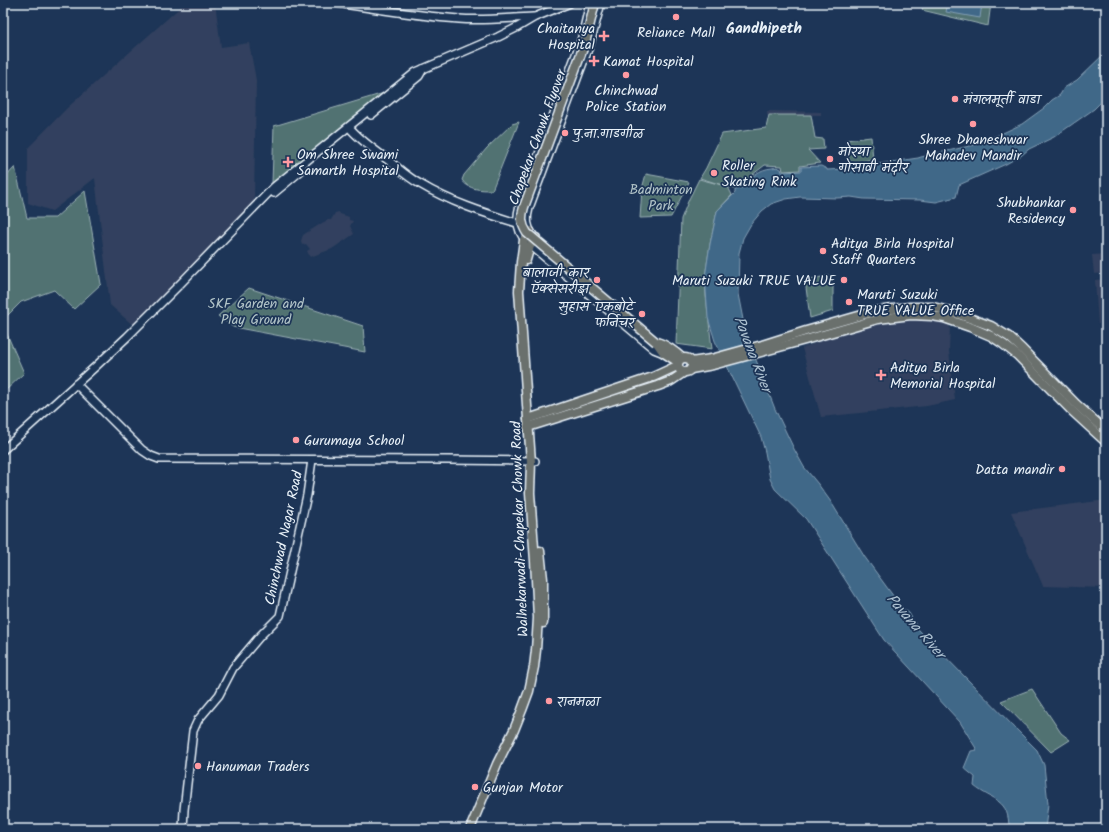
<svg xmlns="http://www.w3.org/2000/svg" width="1109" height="832" font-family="Kalam,'Playpen Sans Deva',sans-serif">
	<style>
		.built { fill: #32415e }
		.green { fill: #517272; stroke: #9cb2b5 }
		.water { fill: #406888; stroke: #839fb5 }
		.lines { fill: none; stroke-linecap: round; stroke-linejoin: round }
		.secondary-casing { stroke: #e8f1f8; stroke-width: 10 }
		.primary-casing { stroke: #e8f1f8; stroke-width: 11 }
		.secondary { stroke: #1d3557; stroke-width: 7 }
		.primary { stroke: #6b706d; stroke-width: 8 }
		.primary-bridge-casing { stroke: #e8f1f8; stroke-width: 11; stroke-linecap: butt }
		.primary-bridge { stroke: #6b706d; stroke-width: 8 }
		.poi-dot { fill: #ff9aa2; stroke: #1d3557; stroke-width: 1.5 }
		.labels { text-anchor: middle; stroke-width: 3.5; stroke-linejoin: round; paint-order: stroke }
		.poi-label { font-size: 14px; fill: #e8f1f8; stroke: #1d3557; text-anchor: start }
		.street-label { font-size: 14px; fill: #e8f1f8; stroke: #1d3557 }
		.park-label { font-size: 14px; fill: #b3c5c9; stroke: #1d3557 }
		.neighbourhood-label { font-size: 15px; font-weight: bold; fill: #e8f1f8; stroke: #1d3557 }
		.water-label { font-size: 15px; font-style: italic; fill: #adc1d1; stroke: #1d3557 }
	</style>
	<rect width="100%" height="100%" fill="#1d3557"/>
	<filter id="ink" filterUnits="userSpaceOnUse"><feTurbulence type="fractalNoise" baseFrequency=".025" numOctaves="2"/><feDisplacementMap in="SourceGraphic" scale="8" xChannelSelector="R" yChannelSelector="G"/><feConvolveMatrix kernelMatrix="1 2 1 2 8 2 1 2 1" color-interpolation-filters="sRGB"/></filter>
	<g filter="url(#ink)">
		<g class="built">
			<polygon points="185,3 215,3 221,47 249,43 256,80 254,201 135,327 110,305 95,178 52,211 28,203 28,148 67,108"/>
			<polygon points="767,111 821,112 821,115 767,115"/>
			<polygon points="339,212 340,214 349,217 349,220 353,221 350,226 354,234 332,249 310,257 307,251 310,249 306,244 302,245 301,241 303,235 322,223 328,220 331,220 335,213"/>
			<polygon points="1106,254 1106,273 1094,274 1092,255"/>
			<polygon points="1106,279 1106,324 1098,324 1095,280"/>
			<polygon points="926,318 939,320 950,325 949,351 955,400 927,406 821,417 802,348 840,334 872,323 894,320"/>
			<polygon points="1106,500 1106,588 1043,586 1011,512"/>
		</g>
		<g class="green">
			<polygon points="923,3 991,3 988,26 922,10"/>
			<polygon points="384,93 274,184 272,183 274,126"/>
			<polygon points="769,115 811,115 815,138 823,139 824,149 808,150 820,163 800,166 800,170 783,171 782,166 765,165 748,178 744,185 734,189 728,187 732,195 717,211 710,244 705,277 706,296 712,349 676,344 681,219 689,199 699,179 722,185 700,178 706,168 722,134 766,128"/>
			<path d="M519 122 492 190C482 190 468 190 462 180L464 175 487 148 512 124Z"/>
			<polygon points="871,137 873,159 848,165 846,140"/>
			<polygon points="15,167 27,218 55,218 85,191 101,284 74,309 54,290 21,302 3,320 3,180"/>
			<polygon points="646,174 689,182 671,217 640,218 642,189"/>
			<polygon points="833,275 833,311 810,318 805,280"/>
			<polygon points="249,288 363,326 365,352 233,327 218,316"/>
			<polygon points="3,325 24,373 3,393"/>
			<polygon points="1032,689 1061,733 1070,740 1051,752 1001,701"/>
		</g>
		<g class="water">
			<polygon points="948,3 982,3 980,18 946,12"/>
			<path d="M1106 52V97L1094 109 1054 137 1029 149 1022 155 1006 164 959 185 956 197 936 202 920 200 864 199 851 197 837 198 800 197 786 199 771 204 762 211 751 224 743 238 739 253 738 294 748 345 756 360 775 409 794 449 804 467 818 484 831 502 864 556 902 608 909 613 918 629 1020 733 1037 750 1044 765 1048 804 1045 829H1009C1009 798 994 802 974 786L975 777 964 768 971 751 977 750 960 722 884 640 806 519 775 489 770 479 765 452 761 437 715 341 708 318 705 277 710 244 717 211 735 193V190L744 187C751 176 760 169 772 168 776 167 778 167 781 169L782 172 801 171V167L821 166 827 169V170L844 169 918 158 921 157 974 145 1005 132 1022 124 1044 108 1052 100 1060 95 1064 88 1077 80Z"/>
		</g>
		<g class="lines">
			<g class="secondary-casing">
				<g id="secondary">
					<path d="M337 3C378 9 418 16 459 19 484 21 508 18 533 17"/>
					<path d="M590 3 581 41 520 205C516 219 517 233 528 243L654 349 664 353"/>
					<polyline points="371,115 419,76 423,69"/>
					<path d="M349 127C359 139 372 148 384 157 396 166 407 177 420 184 450 202 484 213 517 223L521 222"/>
					<polyline points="274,193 303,169"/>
					<path d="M533 235C526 227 526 218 529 208L590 44 601 3"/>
					<polyline points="76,384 142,450 151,456 159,459 447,460 535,461"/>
					<polyline points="3,450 95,367 127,337 181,283 274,187 416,72 498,37 518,27 535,17 570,3"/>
					<polyline points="183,829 184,810 193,731 198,720 219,695 233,668 260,636 280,616 307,495 312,460"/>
				</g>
			</g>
			<g class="primary-casing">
				<g id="primary">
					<polyline points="526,260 530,246 536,238"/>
					<path d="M656 342C665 344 676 352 682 358"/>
					<polyline points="657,343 664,353 678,362"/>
					<circle cx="685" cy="365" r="7"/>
					<polyline points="691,362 711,359 762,345 806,331 876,311 910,307 933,307 945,310 961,315 991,326 1009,337 1022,349 1076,404 1106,431"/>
					<polyline points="691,369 713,365 805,340 878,319 911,315 932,316 944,318 970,327 991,336 1003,344 1017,355 1071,410 1106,442"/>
					<polyline points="528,419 653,377 677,366"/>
					<polyline points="528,427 658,386 671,381 683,373"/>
					<polyline points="540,551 543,579 543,623"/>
					<polyline points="470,829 497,764 514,730 522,710 529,691 534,667 536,650 538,618 535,561 530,493 531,462 519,291 521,262 524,240 530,231"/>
				</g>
			</g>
			<use href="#secondary" class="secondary"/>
			<use href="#primary" class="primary"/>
			<g class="primary-bridge-casing">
				<path id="primary-bridge" d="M595 3 585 43 524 207C521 217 521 224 527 233L656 342"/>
			</g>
			<use href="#primary-bridge" class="primary-bridge"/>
		</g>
	</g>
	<g class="poi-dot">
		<circle cx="676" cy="17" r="4"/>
		<path d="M602 30h4v4h4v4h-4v4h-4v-4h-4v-4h4z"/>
		<path d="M592 55h4v4h4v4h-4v4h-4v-4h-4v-4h4z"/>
		<circle cx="626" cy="75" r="4"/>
		<circle cx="955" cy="99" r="4"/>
		<circle cx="973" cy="124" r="4"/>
		<circle cx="565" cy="133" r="4"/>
		<circle cx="830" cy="159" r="4"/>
		<path d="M286 156h4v4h4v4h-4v4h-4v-4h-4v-4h4z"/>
		<circle cx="714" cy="173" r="4"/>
		<circle cx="1073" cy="210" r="4"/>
		<circle cx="823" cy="251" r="4"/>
		<circle cx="597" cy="280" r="4"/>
		<circle cx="844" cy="280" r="4"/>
		<circle cx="849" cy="302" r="4"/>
		<circle cx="642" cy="314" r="4"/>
		<path d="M879 369h4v4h4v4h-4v4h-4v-4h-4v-4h4z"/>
		<circle cx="296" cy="440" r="4"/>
		<circle cx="1062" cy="469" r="4"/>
		<circle cx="549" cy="701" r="4"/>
		<circle cx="198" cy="766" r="4"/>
		<circle cx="475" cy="787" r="4"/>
	</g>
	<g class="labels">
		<g class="poi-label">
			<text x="595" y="33" text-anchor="end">Chaitanya<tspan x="595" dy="16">Hospital</tspan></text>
			<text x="676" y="37" text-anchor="middle">Reliance Mall</text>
			<text x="603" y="66">Kamat Hospital</text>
			<text x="626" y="95" text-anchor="middle">Chinchwad<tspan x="626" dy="16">Police Station</tspan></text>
			<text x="963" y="104">मंगलमूर्ती वाडा</text>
			<text x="573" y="138">पु.ना.गाडगीळ</text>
			<text x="973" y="144" text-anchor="middle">Shree Dhaneshwar<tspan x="973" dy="16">Mahadev Mandir</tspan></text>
			<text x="838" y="156">मोरया<tspan x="838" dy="16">गोसावी मंदीर</tspan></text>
			<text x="297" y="159">Om Shree Swami<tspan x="297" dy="16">Samarth Hospital</tspan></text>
			<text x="722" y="170">Roller<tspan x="722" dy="16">Skating Rink</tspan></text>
			<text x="1065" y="207" text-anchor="end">Shubhankar<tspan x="1065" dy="16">Residency</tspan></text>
			<text x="831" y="248">Aditya Birla Hospital<tspan x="831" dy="16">Staff Quarters</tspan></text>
			<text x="589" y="277" text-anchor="end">बालाजी कार<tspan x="589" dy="16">ऍक्सेसरीझ</tspan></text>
			<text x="836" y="285" text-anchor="end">Maruti Suzuki TRUE VALUE</text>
			<text x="857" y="299">Maruti Suzuki<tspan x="857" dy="16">TRUE VALUE Office</tspan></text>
			<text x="634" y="311" text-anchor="end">सुहास एकबोटे<tspan x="634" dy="16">फर्निचर</tspan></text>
			<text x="890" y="372">Aditya Birla<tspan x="890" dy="16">Memorial Hospital</tspan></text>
			<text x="304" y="445">Gurumaya School</text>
			<text x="1054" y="474" text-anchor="end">Datta mandir</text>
			<text x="557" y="706">रानमळा</text>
			<text x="206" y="771">Hanuman Traders</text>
			<text x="483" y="792">Gunjan Motor</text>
		</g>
		<g class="street-label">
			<text transform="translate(537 137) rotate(-70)" y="5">Chapekar Chowk Flyover</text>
			<text transform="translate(519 529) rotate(-92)" y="5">Walhekarwadi-Chapekar Chowk Road</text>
			<text transform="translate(283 538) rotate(-78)" y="5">Chinchwad Nagar Road</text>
		</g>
		<g class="park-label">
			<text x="661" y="194">Badminton<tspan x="661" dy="16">Park</tspan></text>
			<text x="256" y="308">SKF Garden and<tspan x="256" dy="16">Play Ground</tspan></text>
		</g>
		<g class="neighbourhood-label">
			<text x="764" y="33">Gandhipeth</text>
		</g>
		<g class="water-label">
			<text transform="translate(753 354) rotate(69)" y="5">Pavana River</text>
			<text transform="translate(916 626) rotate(49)" y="5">Pavana River</text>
		</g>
	</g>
	<rect width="1109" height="832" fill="none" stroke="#1d3557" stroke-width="16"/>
	<rect x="8" y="8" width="1093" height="816" fill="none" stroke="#e8f1f8" stroke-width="1.5" filter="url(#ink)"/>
</svg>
